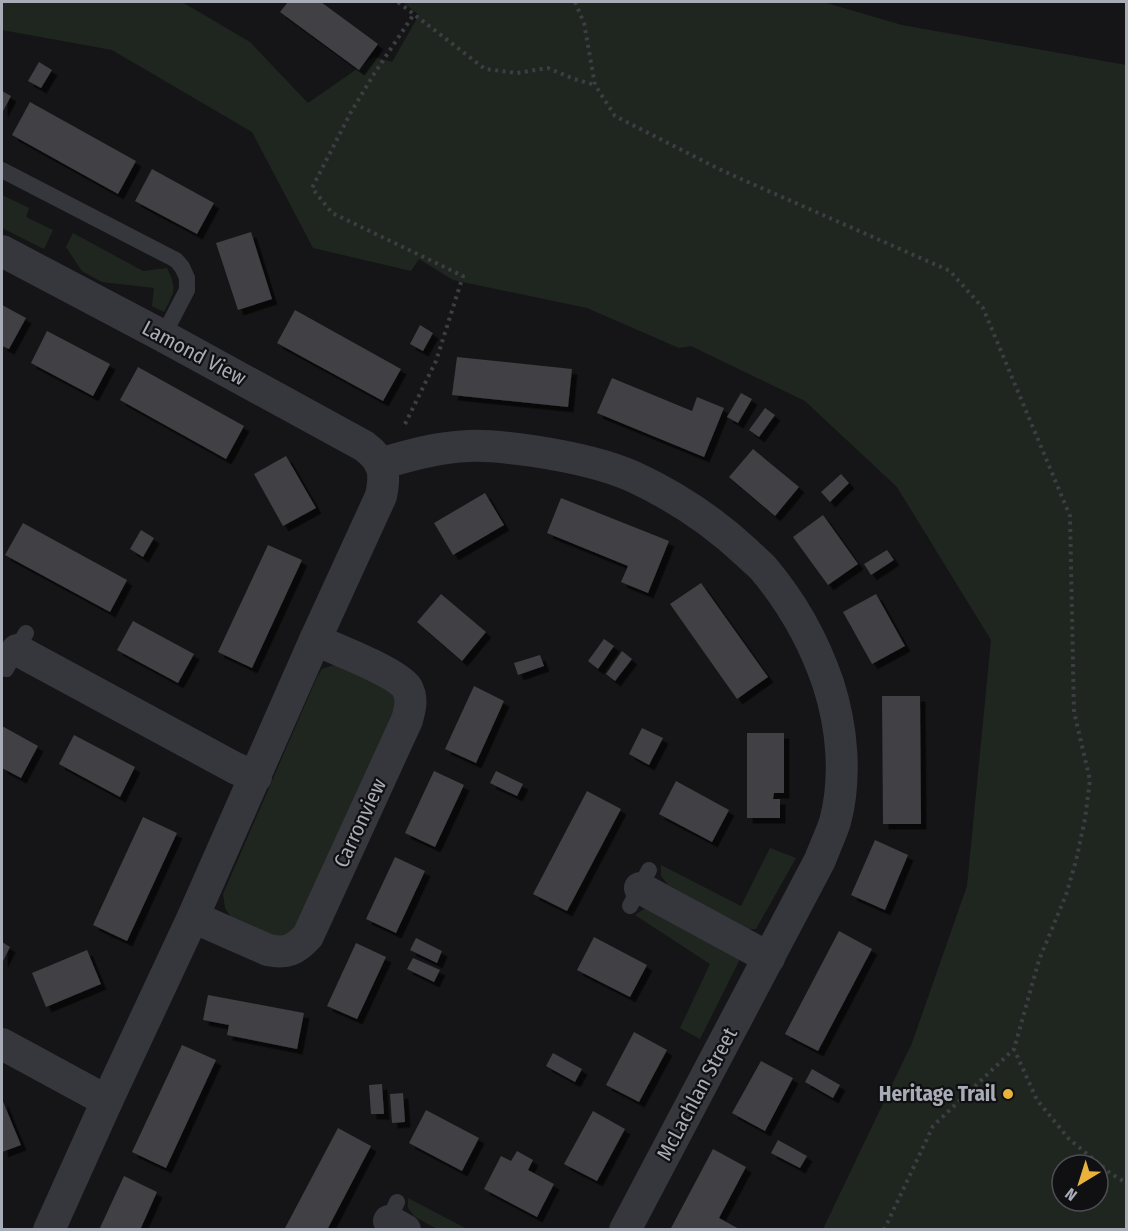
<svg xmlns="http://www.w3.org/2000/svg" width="1128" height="1231" font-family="'Fira Sans Condensed',sans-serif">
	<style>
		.green { fill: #1f2620; fill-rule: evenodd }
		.building { fill: #3f4044; filter: url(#shadow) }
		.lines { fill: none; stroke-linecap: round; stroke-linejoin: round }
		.path { stroke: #3c3e43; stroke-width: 4; stroke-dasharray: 3 4.5; stroke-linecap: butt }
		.lane { stroke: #36373c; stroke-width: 16 }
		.street { stroke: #36373c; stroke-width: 32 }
		.poi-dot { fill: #e9b23b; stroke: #101012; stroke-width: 2 }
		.labels { text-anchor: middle; stroke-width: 4.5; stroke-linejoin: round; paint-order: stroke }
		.street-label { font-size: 21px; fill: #a8acb6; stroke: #101012 }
		.poi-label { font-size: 21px; font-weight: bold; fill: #a8acb6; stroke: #101012; text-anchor: end }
	</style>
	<defs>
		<filter id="shadow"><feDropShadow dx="5.5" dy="5.5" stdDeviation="0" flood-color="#0009"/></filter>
	</defs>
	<rect width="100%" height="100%" fill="#151517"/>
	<g class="green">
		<path d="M2 2H182L250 42 308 103 374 57 392 62 419 15 403 2H823L902 25 1126 65V1229H823L912 1043 967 886 991 640 897 487 805 401 691 346 679 348 587 308 453 280 419 259 411 271 313 248 252 132 112 50 2 30ZM1062 1165H1098V1201H1062Z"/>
		<polygon points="2,195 29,208 26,217 53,230 44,249 2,228"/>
		<path d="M73 233 143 271 167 268C177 290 175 291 164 312L152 306 154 288 102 282 82 271 66 247Z"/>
		<path d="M337 664C353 672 391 684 396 702 397 705 397 709 397 712L298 929 284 940 232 919 225 908 223 894 317 677 322 669Z"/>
		<polygon points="770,848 796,858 756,929 746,929 668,885 661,876 661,865 741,906"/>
		<polygon points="644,909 656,910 740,959 700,1039 680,1028 710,964 635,915"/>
		<polygon points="408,1198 467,1229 437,1229 415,1217 408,1208"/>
	</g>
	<g class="building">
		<polygon points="288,2 321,2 378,44 359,70 280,12"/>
		<polygon points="39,62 52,70 41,88 28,81"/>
		<polygon points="2,91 11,96 2,113"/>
		<polygon points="30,102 136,161 118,194 12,135"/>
		<polygon points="152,169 214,203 197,234 135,201"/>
		<polygon points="251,232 272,299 238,310 216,243"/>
		<polygon points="2,305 26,318 9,349 2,346"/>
		<polygon points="295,310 401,369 383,401 277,343"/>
		<polygon points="420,325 433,333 423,351 410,344"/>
		<polygon points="47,331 110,364 93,396 31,363"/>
		<polygon points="457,357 572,369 568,407 452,395"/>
		<polygon points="138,367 244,426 226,459 120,400"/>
		<polygon points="612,378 692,411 697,397 724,408 704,457 597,413"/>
		<polygon points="741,393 752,399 738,423 727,417"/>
		<polygon points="765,408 775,415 759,437 749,430"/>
		<polygon points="753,449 799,487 775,516 729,477"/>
		<polygon points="286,456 316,508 283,526 254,474"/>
		<polygon points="841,474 849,483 830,502 821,492"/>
		<polygon points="485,493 504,525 453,555 434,523"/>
		<polygon points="561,498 669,541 648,593 621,582 628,566 547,533"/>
		<polygon points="823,515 858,564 828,585 793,537"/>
		<polygon points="23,523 127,580 110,612 5,555"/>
		<polygon points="141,530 154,538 143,557 130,549"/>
		<polygon points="268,545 302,560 252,668 218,652"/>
		<polygon points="887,550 894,560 871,575 864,564"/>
		<polygon points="701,583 768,677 737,699 670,604"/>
		<polygon points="441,594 486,632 462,661 417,622"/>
		<polygon points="876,594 905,646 872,664 843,612"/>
		<polygon points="133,621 194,654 178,683 117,650"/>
		<polygon points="604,639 614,646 598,669 588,661"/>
		<polygon points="622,651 632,659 615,681 606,674"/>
		<polygon points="540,655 544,666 518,675 514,663"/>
		<polygon points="474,686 504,701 476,763 445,749"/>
		<polygon points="882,696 920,696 921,824 883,824"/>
		<polygon points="2,726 38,746 21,778 2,768"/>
		<polygon points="642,728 663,738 649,765 629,754"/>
		<polygon points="747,733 784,733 784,793 774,793 773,799 780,799 780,818 747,818"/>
		<polygon points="74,735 135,767 120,797 59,764"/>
		<polygon points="434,771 464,785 435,847 405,833"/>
		<polygon points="496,771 523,784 517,796 490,783"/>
		<polygon points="676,781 729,810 712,842 659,814"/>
		<polygon points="587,791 621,809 567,911 533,894"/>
		<polygon points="143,817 177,833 127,941 93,925"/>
		<polygon points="875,840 908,855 885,910 851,895"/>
		<polygon points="395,857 425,871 396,933 366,919"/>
		<polygon points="839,931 872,949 818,1051 785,1034"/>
		<polygon points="594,937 647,965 630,997 577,970"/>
		<polygon points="416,938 442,951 437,963 410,950"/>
		<polygon points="2,942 10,947 2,963"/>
		<polygon points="356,943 386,957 357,1019 327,1006"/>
		<polygon points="87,950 101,984 46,1007 32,973"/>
		<polygon points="413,958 440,970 434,982 407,969"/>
		<polygon points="208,995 304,1013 297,1049 227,1035 229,1025 203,1020"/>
		<polygon points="634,1032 667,1050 639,1102 606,1085"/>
		<polygon points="182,1045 216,1060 166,1168 132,1152"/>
		<polygon points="553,1053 582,1069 575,1082 546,1066"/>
		<polygon points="761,1061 793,1078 765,1131 732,1113"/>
		<polygon points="812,1069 840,1085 833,1098 805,1082"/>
		<polygon points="382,1084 384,1114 371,1114 369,1085"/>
		<polygon points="403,1093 405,1122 392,1123 390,1094"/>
		<polygon points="2,1099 21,1145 2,1152"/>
		<polygon points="426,1110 479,1138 462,1171 409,1143"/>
		<polygon points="593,1111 625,1129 597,1181 564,1164"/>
		<polygon points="338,1128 371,1146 327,1230 284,1230"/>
		<polygon points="778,1140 807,1156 800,1168 771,1153"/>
		<polygon points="713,1149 746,1167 719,1218 741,1230 670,1230"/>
		<polygon points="517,1151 533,1160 528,1170 554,1184 537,1217 484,1189 501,1156 511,1161"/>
		<polygon points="124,1176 157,1192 145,1219 140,1230 99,1230"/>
	</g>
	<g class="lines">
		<g class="path">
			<polyline points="398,2 485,69 517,73 548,68 574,79 595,85"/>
			<polyline points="575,2 584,23 595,85 615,116 723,171 950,271 983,308 1070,516 1074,712 1090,780 1085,819 1076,861 1066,895 1039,960 1014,1049 1037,1100 1069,1139 1110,1173 1126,1183"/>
			<polyline points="405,424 436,361 463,276 332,213 312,188 351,112 374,74 414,14"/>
			<polyline points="884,1230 933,1126 1014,1049"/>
		</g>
		<g class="lane">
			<polyline points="2,170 176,260 182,267 187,278 187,290 163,336"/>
			<polyline points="2,668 6,669 26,633"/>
			<polyline points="630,906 649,870"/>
			<polyline points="386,1226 397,1202"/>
		</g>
		<g class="street">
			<path d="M2 251 163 336 364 446C384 461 386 472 381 496L315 640 193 917 107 1101 49 1230"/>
			<path d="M380 464C410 455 439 447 469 446 490 445 512 448 533 451 566 456 603 463 634 477 675 496 714 522 747 553 752 558 758 563 763 568 791 601 814 642 828 683 842 726 847 777 835 822 831 834 825 847 820 860L625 1230"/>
			<polyline points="17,650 235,768 256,777"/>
			<polyline points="640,888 769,958"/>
			<path d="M193 917 268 950C287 954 295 950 308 936L407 720C410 709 413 699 407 688 398 673 334 648 315 640"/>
			<polyline points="2,1044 107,1101"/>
			<polyline points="389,1221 405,1230"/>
		</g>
	</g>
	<circle class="poi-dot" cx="1008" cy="1094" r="6"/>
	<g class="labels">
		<g class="street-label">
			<text transform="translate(194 353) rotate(28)" y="7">Lamond View</text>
			<text transform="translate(360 823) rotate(-65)" y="7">Carronview</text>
			<text transform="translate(697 1094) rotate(-62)" y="7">McLachlan Street</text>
		</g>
		<g class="poi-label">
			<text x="996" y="1101">Heritage Trail</text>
		</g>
	</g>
	<rect width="1128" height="1231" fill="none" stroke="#a8acb6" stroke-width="6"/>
	<g transform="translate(1080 1183) rotate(218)"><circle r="28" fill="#101012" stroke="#4d4e54" stroke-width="1.5"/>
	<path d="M0-4.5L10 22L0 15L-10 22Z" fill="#e9b23b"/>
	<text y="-9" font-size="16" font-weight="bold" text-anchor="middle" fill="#a8acb6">N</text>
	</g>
</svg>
